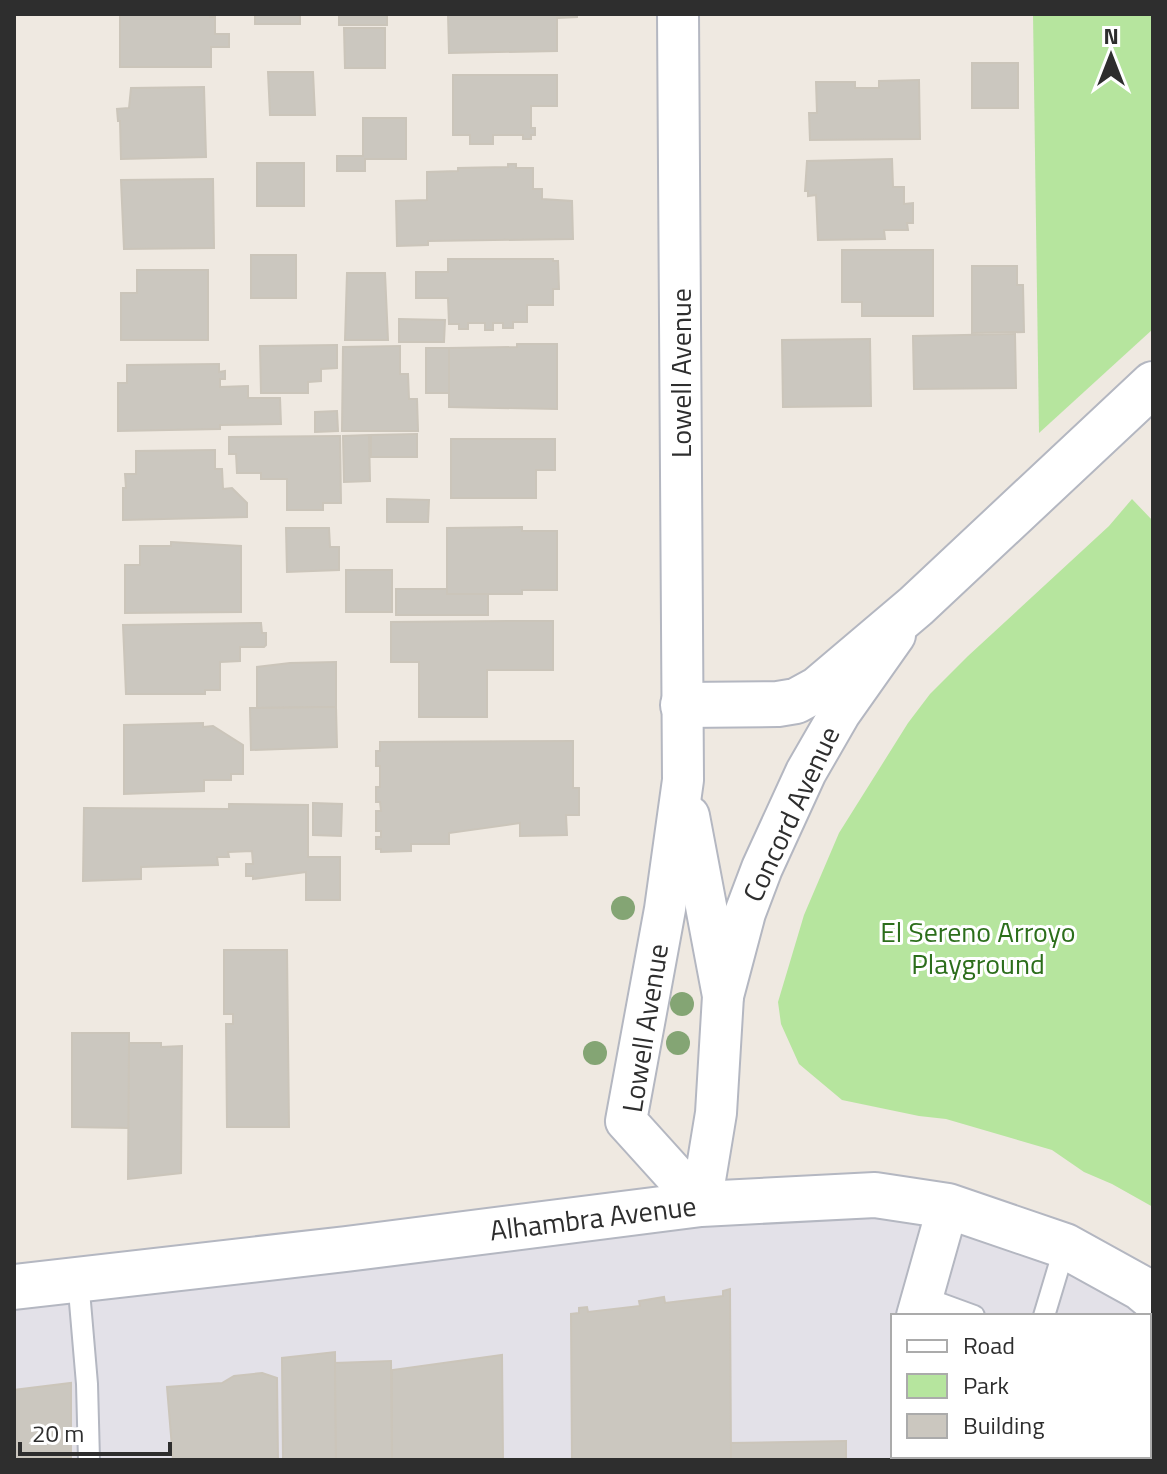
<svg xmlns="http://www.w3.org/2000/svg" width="1167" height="1474" font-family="'Titillium Web',sans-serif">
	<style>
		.industrial { fill: #e3e1e8; fill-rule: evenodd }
		.green { fill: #b6e59e }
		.building { fill: #cbc7bf; stroke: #cbc5ba; stroke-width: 2 }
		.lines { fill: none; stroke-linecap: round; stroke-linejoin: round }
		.lane-casing { stroke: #b4b7c1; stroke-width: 24 }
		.street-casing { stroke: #b4b7c1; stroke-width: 44 }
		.secondary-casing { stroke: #b4b7c1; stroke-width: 48 }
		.lane { stroke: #fff; stroke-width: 20 }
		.street { stroke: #fff; stroke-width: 40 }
		.secondary { stroke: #fff; stroke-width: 44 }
		.tree { fill: #84a574 }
		.labels { text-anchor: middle; stroke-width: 6; stroke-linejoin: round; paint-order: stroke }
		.street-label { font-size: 28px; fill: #2e2e2e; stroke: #fff }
		.park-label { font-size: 28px; fill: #2c6e1b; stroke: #fff }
	</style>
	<rect width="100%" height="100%" fill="#efe9e1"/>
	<path class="industrial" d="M706 1214H937L1153 1308V1460H14V1295ZM893 1316H1149V1456H893Z"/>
	<g class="green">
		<polygon points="1033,14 1153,14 1153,329 1039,433"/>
		<polygon points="1132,499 1153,521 1153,1207 1112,1184 1084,1172 1052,1150 946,1119 919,1116 842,1100 799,1064 781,1024 778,1002 804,915 839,833 908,723 930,694 968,656 1109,526"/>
	</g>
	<g class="building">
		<polygon points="120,14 210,14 210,17 215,17 215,34 229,34 229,47 211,47 211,67 120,67"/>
		<rect x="255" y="14" width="45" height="10"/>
		<rect x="339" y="14" width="48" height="11"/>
		<polygon points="448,14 577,14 577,17 557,18 557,51 449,53"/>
		<polygon points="344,28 385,28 385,68 345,68"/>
		<rect x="972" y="63" width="46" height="45"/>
		<polygon points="268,72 313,72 315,115 270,115"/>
		<polygon points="453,75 557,75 557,106 531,106 531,128 535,128 535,135 531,135 531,139 523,139 523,135 493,135 493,144 470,144 470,135 453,135"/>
		<polygon points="919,80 920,139 810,140 809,113 817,113 816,82 855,82 855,88 879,88 879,81"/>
		<polygon points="204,87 206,157 121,159 120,121 118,121 117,109 129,108 131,88"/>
		<polygon points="363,118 406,118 406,159 365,159 365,171 337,171 337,156 363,156"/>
		<polygon points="892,159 893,187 904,187 904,204 913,203 913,223 907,223 908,230 884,230 885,239 818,240 816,195 808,196 808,191 805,191 807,161"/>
		<rect x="257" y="163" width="47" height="43"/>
		<polygon points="508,164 516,164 516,168 533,168 533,189 542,189 542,199 572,201 573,239 428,241 428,245 397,246 396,201 427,200 427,172 458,171 458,168 508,167"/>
		<polygon points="213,179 214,248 124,249 121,180"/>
		<polygon points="842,250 933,250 933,316 862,316 862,302 842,302"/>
		<rect x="251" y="255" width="45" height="43"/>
		<polygon points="448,259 553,259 553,261 558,261 559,289 553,289 553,305 527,305 527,322 513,322 513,328 503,328 503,323 493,323 493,330 485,330 485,323 468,323 468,329 459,329 459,324 449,324 448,298 416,298 416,272 448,272"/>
		<polygon points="972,266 1017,266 1017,285 1023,285 1024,332 972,333"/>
		<polygon points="137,270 208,270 208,340 121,340 121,293 137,293"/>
		<polygon points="347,273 385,273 388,340 345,340"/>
		<polygon points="399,319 445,320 444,342 399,342"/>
		<polygon points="1015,334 1016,388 914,389 913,336"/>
		<polygon points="870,339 871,406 783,407 782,340"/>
		<polygon points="517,344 557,344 557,409 449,407 449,348 517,347"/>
		<polygon points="337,345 337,368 321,369 321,381 308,382 308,393 261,393 260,346"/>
		<polygon points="400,346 400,374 408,374 409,399 417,399 418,431 342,431 343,347"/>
		<rect x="426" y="348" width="23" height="45"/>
		<polygon points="219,364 219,372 225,371 225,379 220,379 220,387 248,386 248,398 280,398 281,424 220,425 220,429 118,431 118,383 127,383 127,365"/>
		<polygon points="337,411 338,431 315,432 315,412"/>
		<polygon points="417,434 417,457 371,457 371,435"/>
		<polygon points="369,435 370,481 344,482 343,436"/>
		<polygon points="340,436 341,503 323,503 323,510 287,510 287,479 261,479 261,473 237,473 236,454 229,454 229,437"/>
		<polygon points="451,439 555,439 555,470 536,470 536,498 451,498"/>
		<polygon points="215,450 215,469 222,469 223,489 232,488 247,503 247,517 123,520 123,488 126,488 125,474 136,474 136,451"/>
		<polygon points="387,499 429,500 428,522 387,522"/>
		<polygon points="522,527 522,531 557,531 557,590 522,590 522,594 447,594 447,528"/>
		<polygon points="286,528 329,528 330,547 339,547 339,570 287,572"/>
		<polygon points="171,542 241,546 241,612 125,613 125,565 140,565 140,546 171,546"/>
		<rect x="346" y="570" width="46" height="42"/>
		<polygon points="396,589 447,589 447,594 488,594 488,615 396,615"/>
		<polygon points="507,621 553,621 553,670 487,670 487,717 419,717 419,662 391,662 391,622"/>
		<polygon points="261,623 262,633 266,633 266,645 264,647 240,647 240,661 220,662 220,690 205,690 205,694 126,694 123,625"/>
		<polygon points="336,662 336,707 257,708 257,667 290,663"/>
		<polygon points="336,707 337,747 251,750 250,708"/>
		<polygon points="203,723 203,727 213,726 243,745 243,774 231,774 231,780 204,780 204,791 124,794 124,725"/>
		<polygon points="573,741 573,788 579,788 579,815 566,815 567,835 520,836 520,823 449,833 449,844 411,844 411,851 381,852 381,849 376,849 376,837 381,837 381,831 376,831 376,811 381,811 380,802 376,802 376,787 380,787 380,766 376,766 376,751 380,751 380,742"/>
		<polygon points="313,803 342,804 341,836 313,835"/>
		<polygon points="229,804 308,805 308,857 340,857 340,900 306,900 306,872 253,879 253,876 246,876 246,864 253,864 252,851 228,852 229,857 217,857 218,865 141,867 141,879 83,881 84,808 229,809"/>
		<polygon points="224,950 287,950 289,1127 227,1127 226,1024 233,1024 233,1014 224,1014"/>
		<polygon points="72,1033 129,1033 129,1128 72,1127"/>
		<polygon points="129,1043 161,1043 161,1047 182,1046 181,1173 128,1179"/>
		<polygon points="730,1289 731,1460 572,1460 571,1314 579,1313 579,1308 587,1307 588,1312 640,1306 639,1301 664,1297 665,1303 723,1296 723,1291"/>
		<polygon points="335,1352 336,1460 283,1460 282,1358"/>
		<polygon points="502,1355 503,1460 392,1460 392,1370"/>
		<polygon points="391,1361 392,1460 336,1460 335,1363"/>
		<polygon points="262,1373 277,1378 278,1460 173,1460 167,1387 222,1383 234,1376"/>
		<polygon points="71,1383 71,1460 14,1460 14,1390"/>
		<polygon points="846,1441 846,1460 731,1460 731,1443"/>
	</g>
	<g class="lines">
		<g class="lane-casing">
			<g id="lane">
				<polyline points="78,1279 87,1384 89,1460"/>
				<polyline points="922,1297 974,1316"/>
				<polyline points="1044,1316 1065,1246"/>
				<polyline points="1060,1456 1062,1460"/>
			</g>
		</g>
		<g class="street-casing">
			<g id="street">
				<polyline points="678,14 683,780 665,909 626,1121 701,1204"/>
				<polyline points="689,816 723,996 716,1113 701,1204"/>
				<polyline points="723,996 745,913 762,868 806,772 840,713 895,635"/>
				<polyline points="917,1316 948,1206"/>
				<polyline points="920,1456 921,1460"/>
			</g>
		</g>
		<g class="secondary-casing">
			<g id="secondary">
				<polyline points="683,705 778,704 796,701 818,689 916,606 1153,384"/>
				<polyline points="14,1287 346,1249 701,1204 875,1195 948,1206 1065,1246 1141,1288 1153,1298"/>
			</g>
		</g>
		<use href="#lane" class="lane"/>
		<use href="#street" class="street"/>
		<use href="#secondary" class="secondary"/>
	</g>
	<g class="tree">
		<circle cx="623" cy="908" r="12"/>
		<circle cx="682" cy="1004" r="12"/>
		<circle cx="678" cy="1043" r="12"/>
		<circle cx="595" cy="1053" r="12"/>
	</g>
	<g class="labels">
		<g class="street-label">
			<text transform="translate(681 373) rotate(-90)" y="10">Lowell Avenue</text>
			<text transform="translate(791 814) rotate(-65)" y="10">Concord Avenue</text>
			<text transform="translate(645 1028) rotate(-81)" y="10">Lowell Avenue</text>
			<text transform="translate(593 1218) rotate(-7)" y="10">Alhambra Avenue</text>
		</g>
		<g class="park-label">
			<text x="978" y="942">El Sereno Arroyo<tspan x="978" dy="32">Playground</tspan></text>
		</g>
	</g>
	<rect width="1167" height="1474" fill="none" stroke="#2e2e2e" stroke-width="32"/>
	<rect x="891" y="1314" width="260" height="144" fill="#ffffff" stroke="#ababab" stroke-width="2"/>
	<rect x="907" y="1340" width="40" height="12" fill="#ffffff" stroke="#ababab" stroke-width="2"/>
	<text x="963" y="1354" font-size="24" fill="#2e2e2e">Road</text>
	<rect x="907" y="1374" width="40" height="24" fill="#b6e59e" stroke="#ababab" stroke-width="2"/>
	<text x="963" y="1394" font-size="24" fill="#2e2e2e">Park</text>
	<rect x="907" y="1414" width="40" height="24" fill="#cbc7bf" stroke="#ababab" stroke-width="2"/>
	<text x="963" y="1434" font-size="24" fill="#2e2e2e">Building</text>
	<g transform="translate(1111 56)" stroke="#ffffff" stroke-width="6" paint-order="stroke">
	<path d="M0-6L14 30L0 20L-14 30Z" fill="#2e2e2e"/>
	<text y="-12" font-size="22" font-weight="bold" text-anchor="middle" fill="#2e2e2e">N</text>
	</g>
	<path d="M20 1442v12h150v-12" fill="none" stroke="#2e2e2e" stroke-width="4"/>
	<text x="32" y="1442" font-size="24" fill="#2e2e2e" stroke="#ffffff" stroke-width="6" paint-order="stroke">20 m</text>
</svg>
